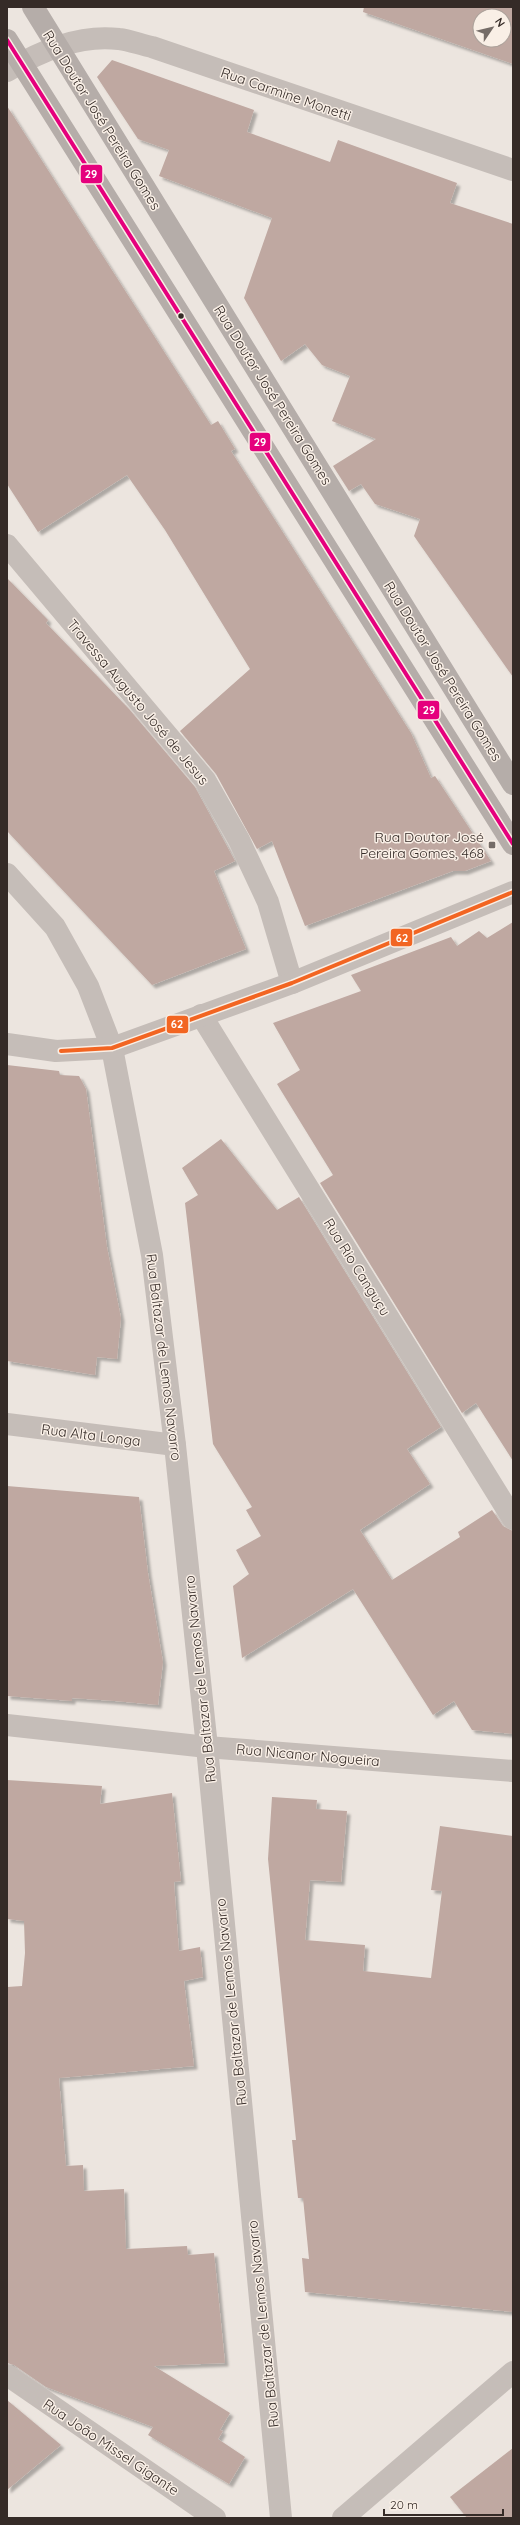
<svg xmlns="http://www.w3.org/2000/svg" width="520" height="2525" font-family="Quicksand,sans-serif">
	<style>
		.building { fill: #bfa8a1; fill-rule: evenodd; filter: url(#shadow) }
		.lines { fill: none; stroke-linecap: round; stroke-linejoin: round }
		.street { stroke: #c5bdb8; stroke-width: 22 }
		.secondary { stroke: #b5ada9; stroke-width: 22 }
		.bus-1-casing { stroke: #f9efe6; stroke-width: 7 }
		.bus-2-casing { stroke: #f9efe6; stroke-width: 7 }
		.bus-1 { stroke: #e5007d; stroke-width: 4 }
		.bus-2 { stroke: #f26522; stroke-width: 4 }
		.bus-dot { fill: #352b27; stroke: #f9efe6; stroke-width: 1.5 }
		.poi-dot { fill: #756c67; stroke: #f9efe6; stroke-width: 1.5 }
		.labels { text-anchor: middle; stroke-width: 3; stroke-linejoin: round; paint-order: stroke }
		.street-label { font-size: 14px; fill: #352b27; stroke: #f9efe6 }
		.poi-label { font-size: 14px; fill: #352b27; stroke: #f9efe6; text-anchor: end }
		.line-badge { stroke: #f9efe6; stroke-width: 1.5 }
		.badge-label { font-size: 11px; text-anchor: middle; font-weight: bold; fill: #fff }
	</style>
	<defs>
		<filter id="shadow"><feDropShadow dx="3.5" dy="3.5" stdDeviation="1" flood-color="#0004"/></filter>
	</defs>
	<rect width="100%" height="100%" fill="#ece5df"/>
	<g class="building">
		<path d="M364 7H513V64L363 12ZM480 16H504V40H480Z"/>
		<polygon points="112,60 254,110 247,132 330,162 338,140 457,183 450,203 513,224 513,677 414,536 420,519 375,504 361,484 349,491 333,466 376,439 332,421 350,376 322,365 305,344 281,361 244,298 272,218 159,176 169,150 138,139 97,77"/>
		<polygon points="7,106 211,425 218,421 235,449 231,451 411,733 431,778 435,776 491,861 465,871 453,871 305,926 272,841 257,849 216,774 180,731 250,669 165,530 127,475 38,532 7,484"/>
		<polygon points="7,578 48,620 46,623 129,709 195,787 235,861 214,871 246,949 152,985 7,831"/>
		<polygon points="513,922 513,1461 476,1403 462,1413 320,1183 333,1175 277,1084 300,1070 273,1023 361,991 351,975 451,937 457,946 479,931 487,938"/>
		<polygon points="7,1065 59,1071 60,1075 79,1076 86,1089 107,1247 121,1318 117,1359 97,1357 95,1375 7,1361"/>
		<polygon points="221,1139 277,1210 299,1197 441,1427 407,1449 430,1484 360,1530 392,1580 460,1537 458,1532 492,1510 503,1526 513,1531 513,1734 472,1730 454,1701 433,1715 353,1589 242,1658 233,1586 249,1574 236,1550 261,1536 246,1510 252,1507 213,1444 185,1203 198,1195 182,1168"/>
		<polygon points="7,1486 139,1497 148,1573 163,1662 158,1705 115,1701 72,1698 72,1701 7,1696"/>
		<polygon points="7,1780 102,1786 100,1804 172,1793 181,1881 174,1882 179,1951 200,1947 203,1977 184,1981 194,2066 59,2078 66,2166 83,2165 84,2191 124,2189 126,2249 187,2246 188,2255 214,2253 225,2363 154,2366 230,2413 220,2430 223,2431 218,2439 245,2457 229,2484 148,2435 153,2427 46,2387 14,2365 7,2363 7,1987 22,1986 25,1953 24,1921 7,1919"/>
		<polygon points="272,1797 317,1800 316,1809 347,1811 341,1882 310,1880 305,1940 365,1945 363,1971 431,1978 442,1891 431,1890 440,1826 513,1836 513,2312 305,2292 302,2258 309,2259 303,2198 298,2198 292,2140 296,2140 268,1859"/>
		<polygon points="7,2400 61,2445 7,2490"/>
		<polygon points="513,2448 513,2518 467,2518 450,2497"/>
	</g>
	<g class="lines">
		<g class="street">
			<path d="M7 71C41 51 79 34 119 39 130 40 141 45 152 47L513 170"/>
			<polyline points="7,545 205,780 239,840 268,902 292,983"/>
			<polyline points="7,874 55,927 88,986 112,1048 152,1255 175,1445 207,1747 281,2518"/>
			<polyline points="201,1015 513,1519"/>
			<polyline points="7,1044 56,1051 112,1048 292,983 513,892"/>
			<polyline points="7,1424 175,1445"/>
			<polyline points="7,1725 207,1747 513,1771"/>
			<polyline points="7,2375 215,2518"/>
			<polyline points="343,2518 513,2372"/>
		</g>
		<g class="secondary">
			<polyline points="33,7 513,784"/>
			<polyline points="7,40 513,844"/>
		</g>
		<g class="bus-1-casing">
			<polyline id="bus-1" points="7,40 513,844"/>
		</g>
		<g class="bus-2-casing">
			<polyline id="bus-2" points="61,1051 112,1048 292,983 513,892"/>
		</g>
		<use href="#bus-1" class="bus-1"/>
		<use href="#bus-2" class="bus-2"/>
	</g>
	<circle class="bus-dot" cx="181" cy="316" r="3.5"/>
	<rect class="poi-dot" x="488" y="841" width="8" height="8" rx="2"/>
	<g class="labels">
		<g class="street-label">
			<text transform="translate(286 94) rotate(19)" y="5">Rua Carmine Monetti</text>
			<text transform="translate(102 120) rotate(58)" y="5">Rua Doutor José Pereira Gomes</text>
			<text transform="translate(273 395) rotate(58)" y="5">Rua Doutor José Pereira Gomes</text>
			<text transform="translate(443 671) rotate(58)" y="5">Rua Doutor José Pereira Gomes</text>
			<text transform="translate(138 702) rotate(50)" y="5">Travessa Augusto José de Jesus</text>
			<text transform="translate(357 1267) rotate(58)" y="5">Rua Rio Canguçu</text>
			<text transform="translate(164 1357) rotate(83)" y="5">Rua Baltazar de Lemos Navarro</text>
			<text transform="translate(91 1435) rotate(7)" y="5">Rua Alta Longa</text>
			<text transform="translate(200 1679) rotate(-96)" y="5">Rua Baltazar de Lemos Navarro</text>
			<text transform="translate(308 1755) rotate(5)" y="5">Rua Nicanor Nogueira</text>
			<text transform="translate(231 2002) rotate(-96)" y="5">Rua Baltazar de Lemos Navarro</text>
			<text transform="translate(263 2324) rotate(-96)" y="5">Rua Baltazar de Lemos Navarro</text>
			<text transform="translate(111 2447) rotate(34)" y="5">Rua João Missel Gigante</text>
		</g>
		<g class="poi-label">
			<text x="484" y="842">Rua Doutor José<tspan x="484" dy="16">Pereira Gomes, 468</tspan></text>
		</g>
	</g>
	<g class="line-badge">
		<rect x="80" y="164" width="23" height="20" rx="4" fill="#e5007d"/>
		<rect x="249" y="432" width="22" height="20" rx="4" fill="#e5007d"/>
		<rect x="417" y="700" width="23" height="20" rx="4" fill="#e5007d"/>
		<rect x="390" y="928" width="23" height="19" rx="4" fill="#f26522"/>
		<rect x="166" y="1015" width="23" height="19" rx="4" fill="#f26522"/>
	</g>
	<g class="badge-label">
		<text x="91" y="178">29</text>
		<text x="260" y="446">29</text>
		<text x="429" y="714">29</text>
		<text x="402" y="942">62</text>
		<text x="177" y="1028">62</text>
	</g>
	<rect width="520" height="2525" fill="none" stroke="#352b27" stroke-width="16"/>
	<g transform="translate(492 28) rotate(55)"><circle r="19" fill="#f9efe6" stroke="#aba19a"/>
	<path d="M0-3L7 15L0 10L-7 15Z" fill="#756c67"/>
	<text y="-6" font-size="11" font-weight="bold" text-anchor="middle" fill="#352b27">N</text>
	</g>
	<path d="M384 2509v6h119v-6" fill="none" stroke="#352b27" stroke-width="2"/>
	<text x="390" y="2509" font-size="12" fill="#352b27" stroke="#f9efe6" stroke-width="3" paint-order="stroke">20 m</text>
</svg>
